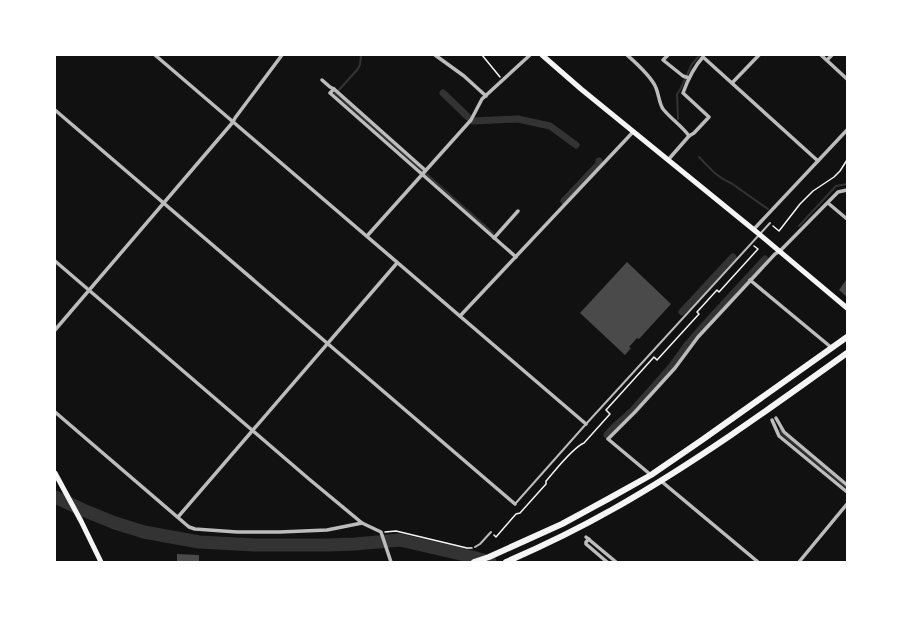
<svg xmlns="http://www.w3.org/2000/svg" width="902" height="617" font-family="Karla,sans-serif">
	<style>
		.lines { fill: none; stroke-linecap: round; stroke-linejoin: round }
		.stream { stroke: #333; stroke-width: 2 }
		.canal { stroke: #333; stroke-width: 7 }
		.river { stroke: #333; stroke-width: 13 }
		.building { fill: #4a4a4a }
		.path { stroke: #f5f5f5; stroke-width: 1.5 }
		.service { stroke: #bcbcbc; stroke-width: 2 }
		.minor { stroke: #bcbcbc; stroke-width: 3.5 }
		.secondary { stroke: #f5f5f5; stroke-width: 5 }
		.trunk { stroke: #f5f5f5; stroke-width: 6 }
	</style>
	<rect width="100%" height="100%" fill="#111"/>
	<g class="lines">
		<g class="stream">
			<polyline points="338,91 357,70 360,65 361,55"/>
			<polyline points="335,93 493,233"/>
			<polyline points="678,119 677,94 680,90 692,64 700,55"/>
			<path d="M699 157C709 167 717 178 731 183L768 209"/>
			<polyline points="799,226 836,186 847,184"/>
			<polyline points="780,430 782,434 847,488"/>
		</g>
		<g class="canal">
			<polyline points="443,93 468,117"/>
			<polyline points="473,121 518,119 550,126 576,145"/>
			<polyline points="564,201 599,164 599,161"/>
			<polyline points="682,312 733,257"/>
			<polyline points="607,435 612,429 633,410 671,367 687,345 706,323 765,259"/>
		</g>
		<polyline class="river" points="55,497 83,510 115,523 144,532 199,542 255,545 327,545 355,544 400,540 465,555 490,562"/>
	</g>
	<g class="building">
		<polygon points="627,262 671,304 639,339 637,338 629,347 631,348 625,355 580,313"/>
		<polygon points="846,280 847,281 847,297 839,290"/>
		<polygon points="177,554 199,555 199,562 177,562"/>
	</g>
	<g class="lines">
		<g class="path">
			<polyline points="482,55 500,77"/>
			<polyline points="773,226 779,231 800,204 813,191 834,177 840,171 847,160"/>
			<polyline points="385,532 396,531 467,548 472,548"/>
			<path d="M494 535 496 537 516 514 520 513 546 484V481C555 471 572 448 584 443L610 414 606 410 654 357 657 360 699 314 697 312 717 290 719 292 758 249 754 246"/>
		</g>
		<g class="service">
			<polyline points="515,504 586,424 770,223"/>
			<polyline points="475,547 480,544 491,532"/>
		</g>
		<g class="minor">
			<polyline points="155,55 586,424"/>
			<polyline points="435,55 464,76 486,96"/>
			<path d="M627 55C636 63 652 77 656 88 659 95 659 103 663 109 671 119 682 126 689 136L668 160"/>
			<polyline points="668,55 663,60 683,76 689,78"/>
			<polyline points="821,55 847,79"/>
			<polyline points="827,60 832,55"/>
			<polyline points="322,80 330,87 334,89 425,170"/>
			<polyline points="732,83 759,55"/>
			<polyline points="334,89 330,93 516,257"/>
			<polyline points="55,110 515,504"/>
			<path d="M689 136 694 133 709 117 683 93C688 79 693 68 703 57L818 161"/>
			<polyline points="828,203 847,219"/>
			<polyline points="754,229 847,130"/>
			<polyline points="367,236 471,120 482,99 530,55"/>
			<polyline points="494,238 518,211"/>
			<polyline points="55,261 309,479 362,523 381,532 391,562"/>
			<polyline points="750,280 832,348"/>
			<polyline points="460,316 633,132"/>
			<polyline points="55,330 233,122 235,118 282,55"/>
			<polyline points="55,412 189,527 195,529 237,532 280,532 327,530 362,523"/>
			<polyline points="776,418 784,432 847,485"/>
			<polyline points="772,420 779,436 847,492"/>
			<polyline points="651,475 608,439 635,412 675,368 698,337 775,254 780,251 838,192 847,190"/>
			<polyline points="661,481 758,562"/>
			<polyline points="178,517 397,263"/>
			<polyline points="586,537 616,562"/>
			<polyline points="589,539 586,542 586,544 607,562"/>
			<polyline points="799,562 847,504"/>
		</g>
		<g class="secondary">
			<polyline points="542,55 581,89 759,234 847,308"/>
			<polyline points="55,473 81,521 101,562"/>
		</g>
		<g class="trunk">
			<polyline points="474,562 489,557 562,524 608,499 651,475 702,440 847,337"/>
			<path d="M506 562C543 546 580 528 615 508 696 462 772 407 847 353"/>
		</g>
	</g>
	<rect width="902" height="617" fill="none" stroke="#ffffff" stroke-width="112"/>
</svg>
